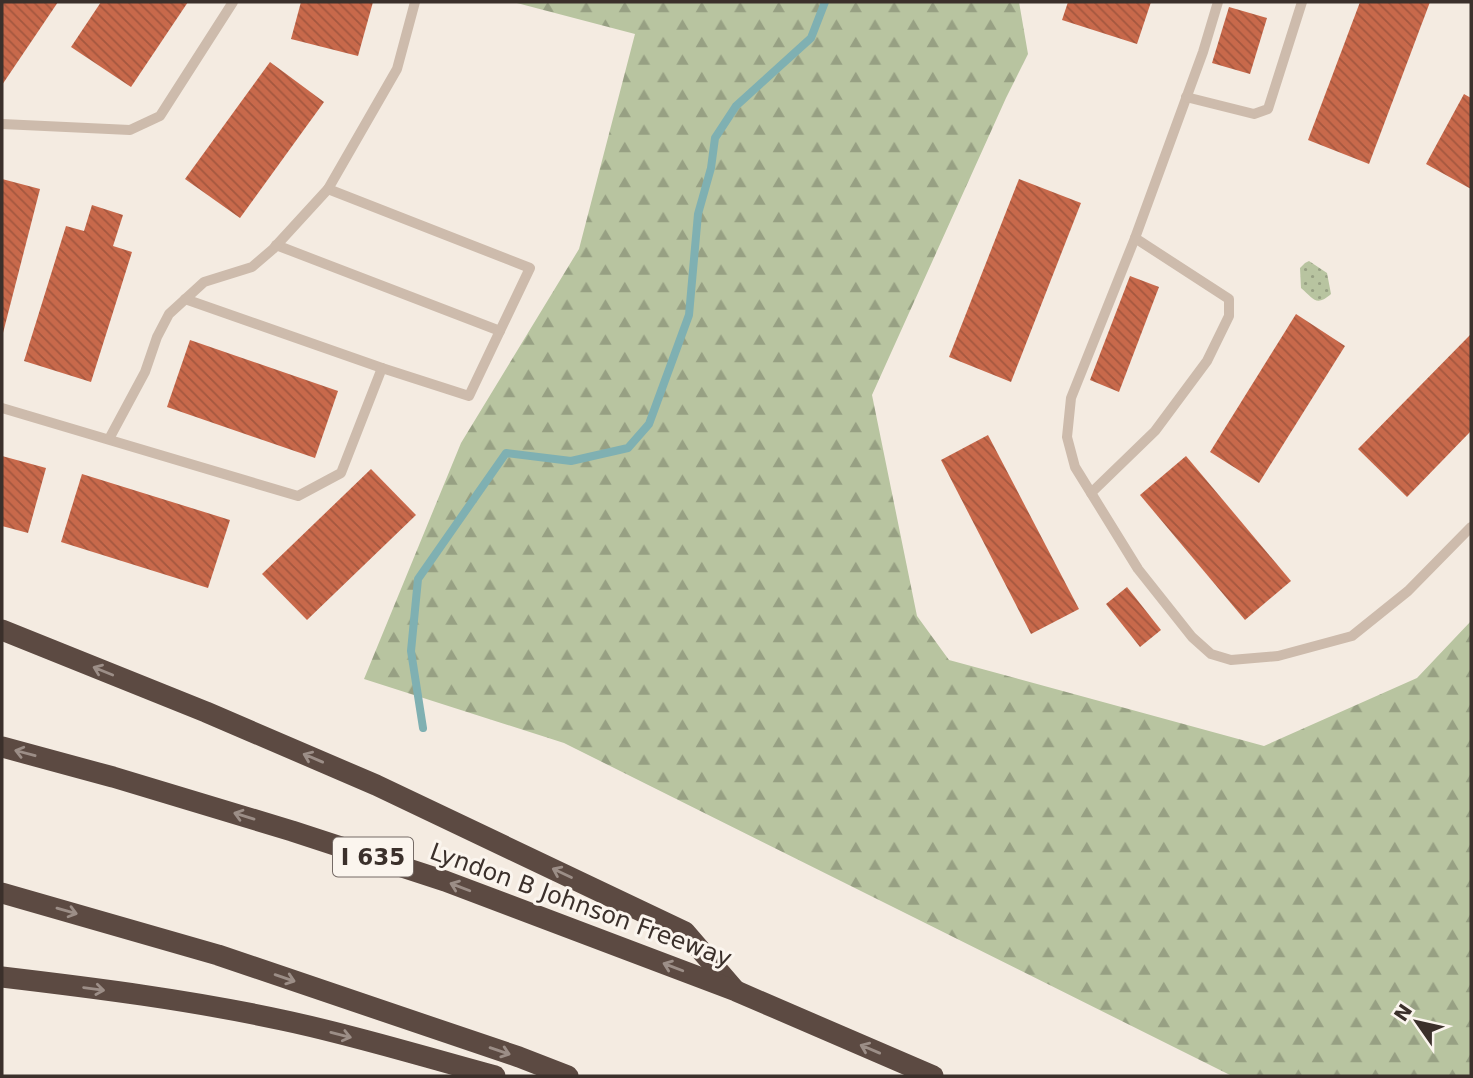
<svg xmlns="http://www.w3.org/2000/svg" width="1473" height="1078" font-family="'DejaVu Sans',sans-serif">
	<style>
		.grass { fill: url(#grass-dots) }
		.forest { fill: url(#forest-firs) }
		.lines { fill: none; stroke-linecap: round; stroke-linejoin: round }
		.stream { stroke: #7fb0b2; stroke-width: 8 }
		.building { fill: url(#building-back-hatch) }
		.lane { stroke: #cdbbac; stroke-width: 10 }
		.highway { stroke: #5c4a42; stroke-width: 21 }
		.oneway { stroke: #9c8e87 }
		.labels { text-anchor: middle; stroke-width: 6; stroke-linejoin: round; paint-order: stroke }
		.shield { fill: #fbf5ee; stroke: #756b66; stroke-width: 2 }
		.shield-label { font-size: 23px; font-weight: bold; fill: #3b302b }
		.street-label { font-size: 24px; fill: #3b302b; stroke: #fbf5ee }
	</style>
	<defs>
		<pattern id="grass-dots" width="8" height="8" patternUnits="userSpaceOnUse" patternTransform="scale(1.75)"><rect width="8" height="8" fill="#b8c4a0"/><path d="M2 2h.1M6 6h.1" fill="none" stroke="#97a083" stroke-width="1.8" stroke-linecap="round"/></pattern>
		<pattern id="forest-firs" width="22" height="20" patternUnits="userSpaceOnUse" patternTransform="scale(1.75)"><rect width="22" height="20" fill="#b8c4a0"/><path d="M5 1l3.5 6h-7zM16 11l3.5 6h-7z" fill="#97a083"/></pattern>
		<pattern id="building-back-hatch" width="6" height="6" patternUnits="userSpaceOnUse" patternTransform="scale(1.75)"><rect width="6" height="6" fill="#c8694b"/><path d="M-1 5l2 2M0 0l6 6M5-1l2 2" fill="none" stroke="#a4573f"/></pattern>
	</defs>
	<rect width="100%" height="100%" fill="#f4ebe1"/>
	<path class="grass" d="M1309 261 1327 273 1331 294C1316 307 1314 299 1301 288L1300 268 1305 263Z"/>
	<polygon class="forest" points="513,2 1019,2 1028,54 1006,98 872,395 917,616 949,660 1264,746 1417,678 1471,621 1471,1076 1232,1076 564,743 364,679 461,443 579,249 635,34"/>
	<g class="lines">
		<polyline class="stream" points="423,728 411,651 418,579 506,453 571,461 628,448 649,424 689,315 698,214 711,168 715,138 736,106 811,38 825,2"/>
	</g>
	<g class="building">
		<polygon points="2,2 58,2 2,85"/>
		<polygon points="101,2 188,2 131,87 71,47"/>
		<polygon points="301,2 373,2 358,56 291,39"/>
		<polygon points="1068,2 1151,2 1137,44 1062,20"/>
		<polygon points="1360,2 1430,2 1369,164 1308,140"/>
		<polygon points="1229,7 1267,18 1250,74 1212,63"/>
		<polygon points="270,62 324,102 240,218 185,179"/>
		<polygon points="1464,94 1471,98 1471,189 1426,164"/>
		<polygon points="2,179 40,189 3,333 2,333"/>
		<polygon points="1019,179 1081,203 1011,382 949,357"/>
		<polygon points="92,205 123,215 113,246 132,252 91,382 24,361 66,226 84,231"/>
		<polygon points="1130,276 1159,287 1119,392 1090,380"/>
		<polygon points="1296,314 1345,346 1259,483 1210,452"/>
		<polygon points="1471,334 1471,431 1407,497 1358,449"/>
		<polygon points="190,340 338,391 315,458 167,407"/>
		<polygon points="988,435 1079,609 1031,634 941,460"/>
		<polygon points="2,456 46,468 28,533 2,526"/>
		<polygon points="1186,456 1291,581 1245,620 1140,495"/>
		<polygon points="371,469 416,515 307,620 262,574"/>
		<polygon points="82,474 230,520 208,588 61,542"/>
		<polygon points="1127,587 1161,630 1140,647 1106,604"/>
	</g>
	<g class="lines">
		<g class="lane">
			<polyline points="1218,2 1203,52 1135,238 1071,398 1067,437 1075,467 1138,569 1192,637 1211,654 1231,660 1278,656 1352,636 1408,591 1471,527"/>
			<polyline points="1186,97 1254,114 1268,109 1302,2"/>
			<polyline points="2,124 130,130 160,116 233,2"/>
			<polyline points="276,245 500,331"/>
			<polyline points="185,299 382,368"/>
			<polyline points="2,408 298,496 341,473 382,368 469,396 530,268 328,189 397,69 415,2"/>
			<polyline points="109,439 145,372 157,337 169,314 204,282 252,267 273,249 328,189"/>
			<polyline points="1091,493 1155,431 1207,361 1229,316 1229,299 1135,238"/>
		</g>
		<g class="highway">
			<polyline points="2,630 206,712 376,785 685,932 735,990"/>
			<polyline points="2,747 113,777 292,831 445,881 736,991 933,1076"/>
			<polyline points="2,893 218,955 519,1057 568,1076"/>
			<path d="M2 977C95 988 190 1000 282 1020 354 1035 424 1057 495 1076"/>
		</g>
	</g>
	<defs><path id="oneway-shaft" d="M-6 0H5M1.5-3L5.5 0L1.5 3" fill="none" stroke-width="1.6" stroke-linecap="round" stroke-linejoin="round" transform="scale(1.75)"/></defs>
	<g class="oneway">
		<use href="#oneway-shaft" transform="translate(103 671) rotate(-158)"/>
		<use href="#oneway-shaft" transform="translate(25 753) rotate(-165)"/>
		<use href="#oneway-shaft" transform="translate(313 758) rotate(-157)"/>
		<use href="#oneway-shaft" transform="translate(244 816) rotate(-163)"/>
		<use href="#oneway-shaft" transform="translate(562 873) rotate(-155)"/>
		<use href="#oneway-shaft" transform="translate(460 887) rotate(-159)"/>
		<use href="#oneway-shaft" transform="translate(67 911) rotate(16)"/>
		<use href="#oneway-shaft" transform="translate(673 967) rotate(-159)"/>
		<use href="#oneway-shaft" transform="translate(285 978) rotate(19)"/>
		<use href="#oneway-shaft" transform="translate(94 989) rotate(8)"/>
		<use href="#oneway-shaft" transform="translate(341 1035) rotate(14)"/>
		<use href="#oneway-shaft" transform="translate(870 1049) rotate(-157)"/>
		<use href="#oneway-shaft" transform="translate(500 1051) rotate(19)"/>
	</g>
	<g class="labels">
		<rect class="shield" x="333" y="837.5" width="80" height="39" rx="5"/>
		<g class="shield-label">
			<text x="373" y="865">I 635</text>
		</g>
		<g class="street-label">
			<text transform="translate(581 905) rotate(20)" y="8">Lyndon B Johnson Freeway</text>
		</g>
	</g>
	<rect width="1473" height="1078" fill="none" stroke="#3b302b" stroke-width="7"/>
	<g transform="translate(1417 1022) rotate(304)" stroke="#fbf5ee" stroke-width="5" paint-order="stroke">
	<path d="M0-5L12 26L0 18L-12 26Z" fill="#3b302b"/>
	<text y="-10" font-size="19" font-weight="bold" text-anchor="middle" fill="#3b302b">N</text>
	</g>
</svg>
